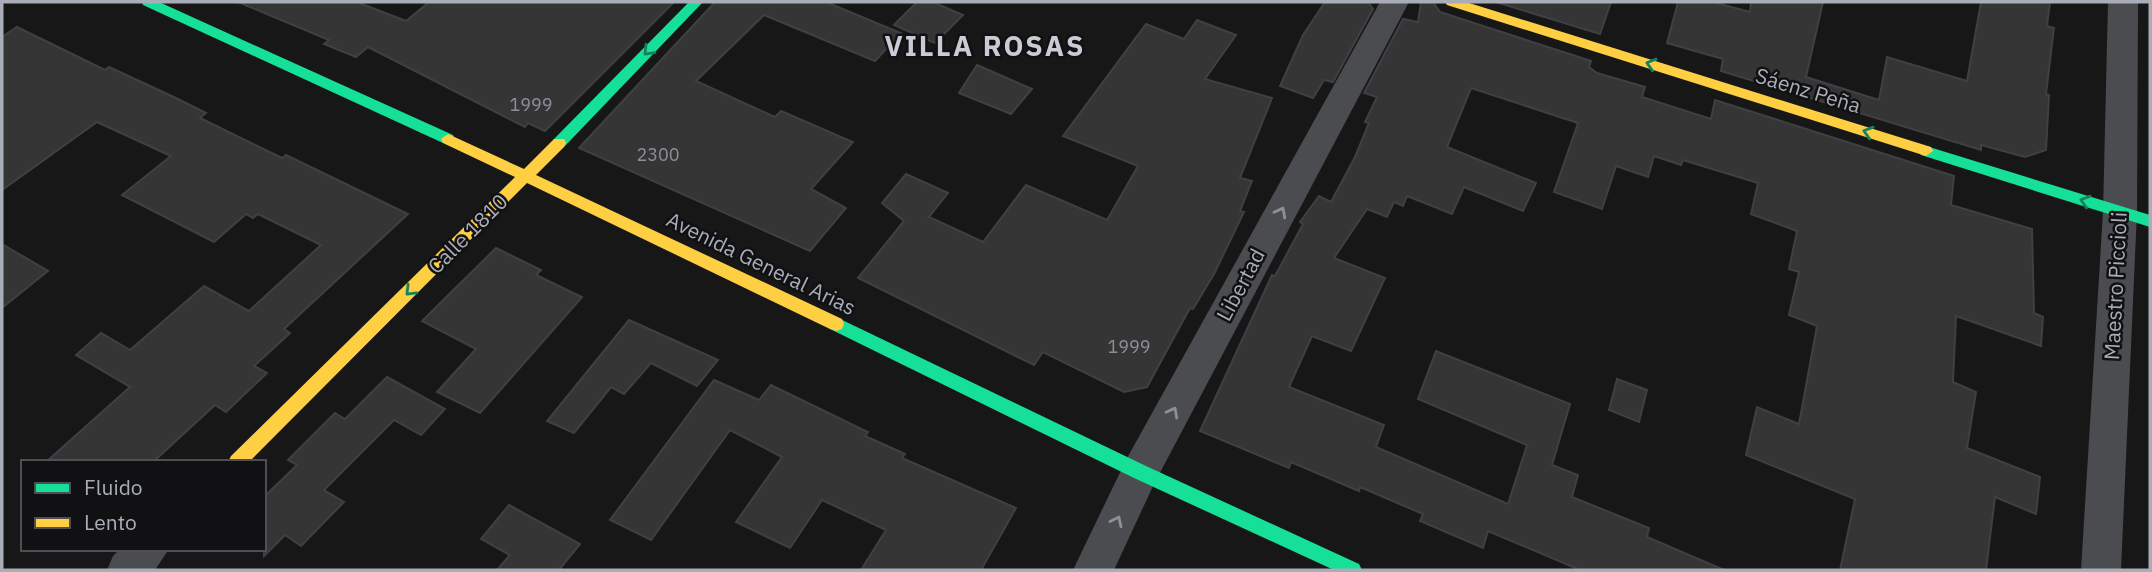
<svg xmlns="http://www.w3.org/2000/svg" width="2152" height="572" font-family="'IBM Plex Sans',sans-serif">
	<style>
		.building { fill: #353536; stroke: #3f4043; stroke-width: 2 }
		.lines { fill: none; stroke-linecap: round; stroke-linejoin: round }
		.street { fill: #4b4c50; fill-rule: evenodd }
		.fast { fill: #16e098; fill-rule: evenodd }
		.slow { fill: #ffcf43; fill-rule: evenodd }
		.oneway { stroke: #14835c }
		.oneway2 { stroke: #8c9099 }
		.labels { text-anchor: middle; stroke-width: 5; stroke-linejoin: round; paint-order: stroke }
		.number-label { font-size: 18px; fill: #8b8f98 }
		.street-label { font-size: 21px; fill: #a8adb8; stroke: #111113 }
		.district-label { font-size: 28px; font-weight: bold; letter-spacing: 2px; fill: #c9ccd4; stroke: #111113 }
	</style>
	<rect width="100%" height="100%" fill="#171717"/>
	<g class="building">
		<polygon points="238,2 357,2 406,21 429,2 674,2 545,131 528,123 525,127 368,47 356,57 324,44 329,40"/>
		<polygon points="715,2 826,2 901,33 875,61 764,15 696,81 775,117 781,111 853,142 811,189 846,208 810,251 579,148"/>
		<polygon points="917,2 933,2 963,15 935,43 894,25"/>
		<polygon points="1325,2 1368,2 1373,9 1333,82 1324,80 1313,98 1280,86 1303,35"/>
		<polygon points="1421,2 1433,2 1440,12 1591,61 1589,67 1597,73 1645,87 1642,97 1711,119 1715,100 1954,176 1951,205 2032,229 2034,313 2043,317 2041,346 1956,316 1953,382 1976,392 1967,448 2040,477 2036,514 1995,497 1986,570 1840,570 1855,499 1746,455 1757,407 1799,424 1817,326 1789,315 1799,272 1789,269 1797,231 1751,214 1758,183 1683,160 1681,165 1654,156 1648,177 1616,166 1602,209 1554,192 1578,123 1471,88 1447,147 1536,183 1523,211 1464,187 1452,214 1407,196 1403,206 1394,202 1387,217 1367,209 1334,258 1385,278 1351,351 1312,336 1289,387 1384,425 1376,447 1508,504 1527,445 1418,399 1436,351 1570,404 1552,465 1578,475 1572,497 1649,528 1647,537 1724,570 1580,570 1488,531 1483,548 1420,521 1423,514 1360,487 1359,491 1291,462 1289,468 1200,431 1272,275 1275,276 1303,224 1300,222 1319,196 1331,202 1355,157 1369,123 1365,122 1377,97 1364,93 1403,19 1418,22"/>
		<polygon points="1496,2 1611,2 1600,34"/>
		<polygon points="1678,2 1713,2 1750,12 1751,2 1823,2 1806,77 1879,100 1887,57 1967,81 1981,2 2050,2 2047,26 2054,28 2046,94 2049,95 2046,150 2025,157 1981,145 1981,150 1721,71 1723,59 1667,43"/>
		<polygon points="1197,20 1236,35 1205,79 1272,98 1240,178 1252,181 1240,211 1244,212 1214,274 1193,309 1190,308 1147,387 1124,392 1043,352 1034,365 858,278 904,221 882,203 906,174 948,193 929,217 983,242 1026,185 1107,220 1138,166 1063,136 1146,24 1184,39"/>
		<polygon points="17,27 105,70 109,67 178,99 206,113 200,118 282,158 286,155 408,214 284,329 290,333 254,366 267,373 226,412 215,405 153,462 46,462 130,387 76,355 101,333 130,350 204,286 249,311 321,245 258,214 253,218 246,214 214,242 122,195 171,156 97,122 2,190 2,37"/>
		<polygon points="977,65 1032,89 1011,114 959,93"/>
		<polygon points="2,244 48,271 2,308"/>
		<polygon points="496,248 541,270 536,275 582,297 480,413 437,392 476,349 422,321"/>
		<polygon points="629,320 718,360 697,386 651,363 624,394 611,387 574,433 547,421"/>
		<polygon points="387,377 445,409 421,435 394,420 324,490 344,502 301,546 285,535 264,556 264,497 297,465 288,460 335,413 345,419"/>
		<polygon points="1617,379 1647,390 1639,422 1609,410"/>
		<polygon points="714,380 759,400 771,385 868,432 865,436 905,454 902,458 1016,508 981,570 861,570 886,530 822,500 790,548 736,522 782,457 730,430 651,540 610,520"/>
		<polygon points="509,505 580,544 559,570 497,570 510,555 481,539"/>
	</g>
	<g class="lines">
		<g class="street">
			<polygon points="1380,2 1409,2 1154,484 1114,570 1073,570 1126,460"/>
			<polygon points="2108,2 2138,2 2137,212 2121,570 2081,570 2103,212"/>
			<polygon points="120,549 169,549 155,570 107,570 113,556"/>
		</g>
		<g class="fast">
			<polygon points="142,2 159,2 453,135 455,139 453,143 443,143 143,5"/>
			<polygon points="689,2 703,2 564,147 554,147 552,143 554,139"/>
			<polygon points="1926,146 2150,215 2150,227 1921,155 1919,151 1921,147"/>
			<polygon points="836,317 1146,466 1359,564 1362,570 1334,570 1134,478 830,329 828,324 830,319"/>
		</g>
		<g class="slow">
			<polygon points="1445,2 1466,2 1931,147 1933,151 1926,156 1447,5"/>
			<polygon points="448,134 524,169 554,139 564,139 566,143 564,147 536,175 842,319 844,324 842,329 836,331 830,329 527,183 249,462 228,462 231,456 515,177 443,143 441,139"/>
		</g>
	</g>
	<defs><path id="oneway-chevron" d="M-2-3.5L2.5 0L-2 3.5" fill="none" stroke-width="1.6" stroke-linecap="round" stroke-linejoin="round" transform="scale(1.75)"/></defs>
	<g class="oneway">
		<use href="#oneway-chevron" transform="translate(648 51) rotate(134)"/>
		<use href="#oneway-chevron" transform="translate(1651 64) rotate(-163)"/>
		<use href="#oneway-chevron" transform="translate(1868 132) rotate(-163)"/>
		<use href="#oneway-chevron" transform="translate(2085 201) rotate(-163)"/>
		<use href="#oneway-chevron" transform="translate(410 291) rotate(135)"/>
	</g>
	<g class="oneway2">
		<use href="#oneway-chevron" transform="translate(1281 212) rotate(-62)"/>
		<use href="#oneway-chevron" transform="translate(1173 412) rotate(-62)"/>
		<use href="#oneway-chevron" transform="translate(1117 521) rotate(-64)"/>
	</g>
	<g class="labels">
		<g class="number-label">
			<text x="531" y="111">1999</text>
			<text x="658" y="161">2300</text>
			<text x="1129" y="353">1999</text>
		</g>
		<g class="street-label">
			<text transform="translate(1808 91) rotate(17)" y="7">Sáenz Peña</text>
			<text transform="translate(468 234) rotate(-45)" y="7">Calle 1810</text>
			<text transform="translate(761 264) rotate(26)" y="7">Avenida General Arias</text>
			<text transform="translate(1241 285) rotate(-62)" y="7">Libertad</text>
			<text transform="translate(2116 286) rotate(-87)" y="7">Maestro Piccioli</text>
		</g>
		<g class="district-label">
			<text x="985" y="56">VILLA ROSAS</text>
		</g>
	</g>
	<rect width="2152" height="572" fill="none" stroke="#a8adb8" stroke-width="7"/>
	<rect x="21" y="460" width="245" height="91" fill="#111113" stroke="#4d4f55" stroke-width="2"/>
	<rect x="35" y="483" width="35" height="10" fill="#16e098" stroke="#4d4f55" stroke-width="2"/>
	<text x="84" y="495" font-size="21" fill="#a8adb8">Fluido</text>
	<rect x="35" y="518" width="35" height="10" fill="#ffcf43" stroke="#4d4f55" stroke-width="2"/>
	<text x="84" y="530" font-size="21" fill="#a8adb8">Lento</text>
</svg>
